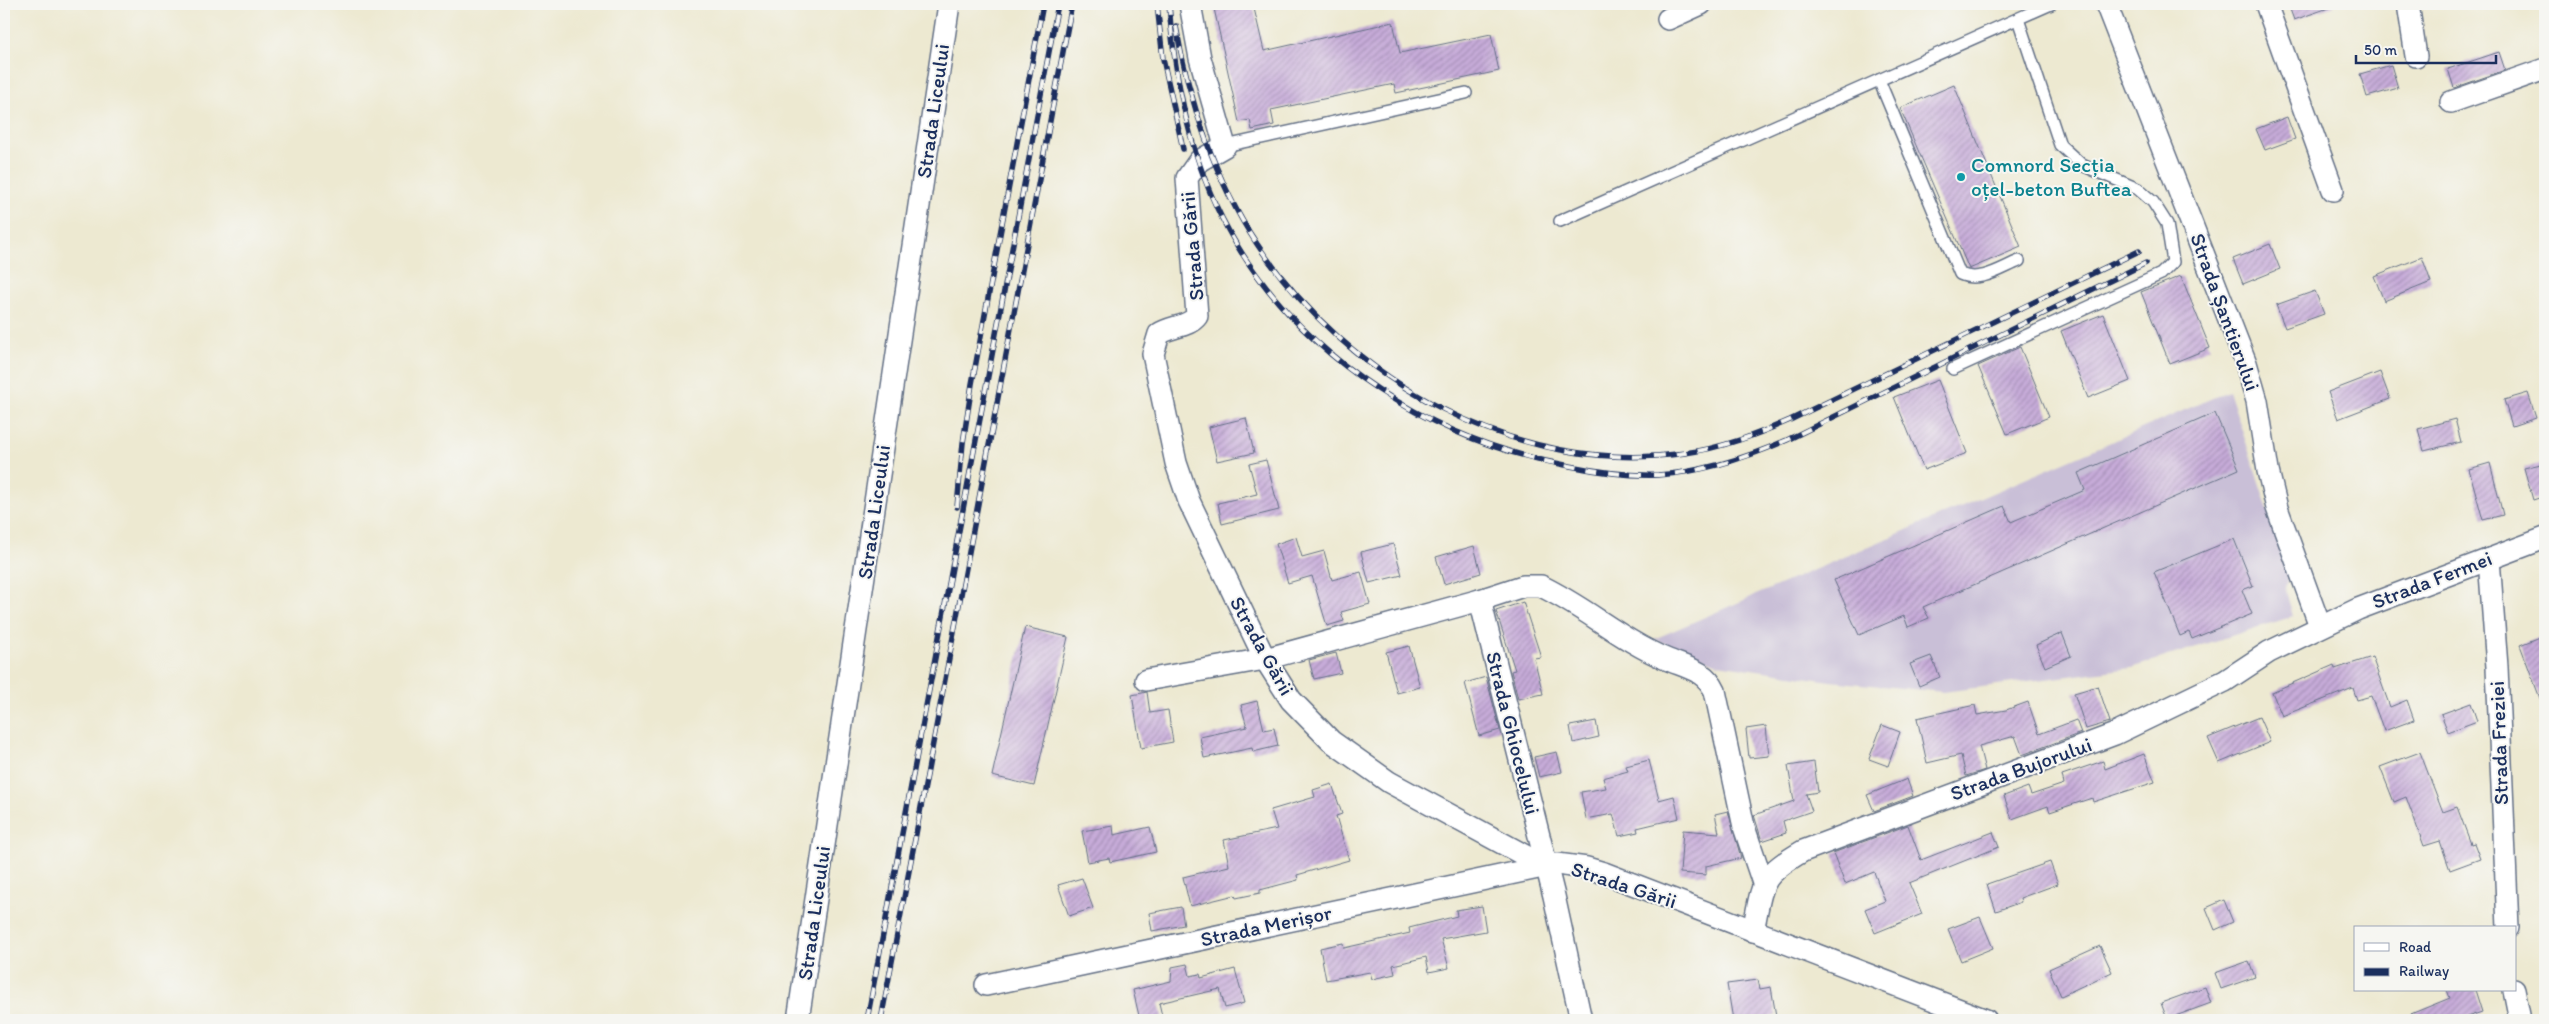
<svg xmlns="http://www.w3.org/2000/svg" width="2549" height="1024" font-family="Itim,sans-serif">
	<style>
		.industrial { fill: #c9bfd7 }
		.building { fill: url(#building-hatch) }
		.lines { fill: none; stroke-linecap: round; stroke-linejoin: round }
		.lane-casing { stroke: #647086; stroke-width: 14 }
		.street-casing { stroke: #647086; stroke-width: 24 }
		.lane { stroke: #fff; stroke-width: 11 }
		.street { stroke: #fff; stroke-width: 21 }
		.rail-casing { stroke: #1b2f5e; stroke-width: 5.5 }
		.rail { stroke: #f6f6f2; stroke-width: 4; stroke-dasharray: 11; stroke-linecap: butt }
		.culture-dot { fill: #0f9aa8; stroke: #f6f6f2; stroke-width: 2 }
		.labels { text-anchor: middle; stroke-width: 4; stroke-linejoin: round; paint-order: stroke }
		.street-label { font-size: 21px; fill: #1b2f5e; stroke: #f6f6f2 }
		.culture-label { font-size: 21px; fill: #0d838f; stroke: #f6f6f2; text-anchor: start }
	</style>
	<defs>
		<pattern id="building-hatch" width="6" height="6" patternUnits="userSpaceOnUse" patternTransform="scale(1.25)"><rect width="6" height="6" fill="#c7acd9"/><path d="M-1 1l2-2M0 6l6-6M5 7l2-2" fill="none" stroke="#a18cb3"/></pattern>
	</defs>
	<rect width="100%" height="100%" fill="#f6f6f2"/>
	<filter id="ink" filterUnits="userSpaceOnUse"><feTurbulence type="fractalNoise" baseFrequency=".02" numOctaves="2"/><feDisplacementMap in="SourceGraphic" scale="10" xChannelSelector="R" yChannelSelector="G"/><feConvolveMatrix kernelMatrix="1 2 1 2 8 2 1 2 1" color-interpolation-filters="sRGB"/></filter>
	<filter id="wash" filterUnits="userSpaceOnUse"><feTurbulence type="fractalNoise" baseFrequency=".0096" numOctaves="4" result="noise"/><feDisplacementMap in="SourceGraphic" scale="20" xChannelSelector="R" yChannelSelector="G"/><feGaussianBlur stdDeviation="1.12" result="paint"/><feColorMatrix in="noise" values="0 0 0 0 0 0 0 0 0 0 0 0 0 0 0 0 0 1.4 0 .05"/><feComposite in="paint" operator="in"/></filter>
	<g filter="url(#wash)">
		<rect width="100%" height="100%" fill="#ede9d1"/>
		<polygon class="industrial" points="2229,391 2289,573 2285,588 2293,616 2131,668 1943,692 1830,681 1718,664 1654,639"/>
		<g id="blocks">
			<g class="building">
				<polygon points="1213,4 1253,4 1264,51 1393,22 1400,53 1491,34 1499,71 1396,93 1394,84 1271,110 1274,125 1252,130 1250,120 1239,122"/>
				<polygon points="2288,4 2334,4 2334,6 2294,20"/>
				<polygon points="2499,52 2505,70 2454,88 2448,69"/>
				<polygon points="2391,65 2398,88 2367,97 2360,74"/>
				<polygon points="1954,85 2021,247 1969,269 1900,108"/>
				<polygon points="2287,117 2295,139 2265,150 2256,129"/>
				<polygon points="2270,244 2280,269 2243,284 2233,259"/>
				<polygon points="2422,257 2431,282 2384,301 2374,276"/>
				<polygon points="2181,276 2210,348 2170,364 2141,292"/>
				<polygon points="2315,291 2324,314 2285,328 2276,305"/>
				<polygon points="2103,314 2130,381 2088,398 2061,331"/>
				<polygon points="2020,347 2049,417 2007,434 1978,366"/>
				<polygon points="2380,372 2390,399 2338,419 2328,392"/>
				<polygon points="1938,380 1967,453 1924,470 1894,397"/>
				<polygon points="2528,393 2536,418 2512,426 2504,400"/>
				<polygon points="2215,413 2239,469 1923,607 1929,618 1908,627 1904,616 1859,635 1834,580 2004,506 2011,522 2085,490 2078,473"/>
				<polygon points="1246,418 1254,453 1217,461 1209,427"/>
				<polygon points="2455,419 2461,442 2424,451 2418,429"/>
				<polygon points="1266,460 1279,510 1222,524 1218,503 1257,494 1249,464"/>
				<polygon points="2490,463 2503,515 2483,520 2469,469"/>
				<polygon points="2545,463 2545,496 2533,500 2524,468"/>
				<polygon points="1296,537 1302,557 1324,551 1332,580 1361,572 1370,604 1341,612 1344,621 1327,626 1312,576 1288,583 1276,544"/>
				<polygon points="2234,539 2253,586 2242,590 2252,614 2192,639 2189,632 2180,636 2154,572"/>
				<polygon points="1393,544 1402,575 1369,583 1361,552"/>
				<polygon points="1474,546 1481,573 1444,584 1436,557"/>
				<polygon points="1523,602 1541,657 1534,658 1543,694 1518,699 1511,671 1515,670 1496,611"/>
				<polygon points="1025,627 1068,637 1034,786 992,776"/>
				<polygon points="2062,633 2071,656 2045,667 2036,645"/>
				<polygon points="2545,635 2545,709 2544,709 2520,645"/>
				<polygon points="1409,646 1420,687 1397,693 1386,652"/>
				<polygon points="1336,653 1341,673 1314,679 1309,660"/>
				<polygon points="1931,656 1940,677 1919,686 1910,664"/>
				<polygon points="2372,657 2390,707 2407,700 2414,720 2384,731 2371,696 2357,700 2353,688 2282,716 2272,692 2334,665 2335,669"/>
				<polygon points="1486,677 1500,730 1479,736 1465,683"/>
				<polygon points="2098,686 2110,722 2086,729 2074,693"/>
				<polygon points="1147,692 1150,713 1168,710 1173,742 1141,748 1132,695"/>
				<polygon points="1257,701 1264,730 1274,728 1278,746 1253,752 1252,748 1204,758 1200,737 1247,727 1241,705"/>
				<polygon points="2028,702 2039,734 2076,720 2081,733 2022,755 2015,736 1979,746 1985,770 1966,776 1961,755 1927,763 1917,718 1975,705 1977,715 2006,710"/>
				<polygon points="2471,703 2477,721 2448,732 2441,714"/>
				<polygon points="2259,717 2270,742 2219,763 2208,738"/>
				<polygon points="1596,721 1599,737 1573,743 1570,726"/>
				<polygon points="1882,725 1900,732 1888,766 1869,759"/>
				<polygon points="1766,726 1769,756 1749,758 1746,729"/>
				<polygon points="1557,752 1562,772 1539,777 1534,757"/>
				<polygon points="2420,752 2443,812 2457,807 2471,844 2474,843 2480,859 2450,870 2440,841 2424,846 2406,797 2394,802 2380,767"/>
				<polygon points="2144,754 2155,782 2093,802 2092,798 2050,812 2048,806 2012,819 2004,796 2028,787 2031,795 2064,784 2062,775 2103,761 2105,769"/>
				<polygon points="1649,760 1659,800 1674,796 1679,818 1637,828 1638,832 1619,836 1613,814 1586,819 1581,792 1606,788 1603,778 1628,771 1626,766"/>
				<polygon points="1814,762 1818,792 1806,794 1812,811 1783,821 1786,833 1762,841 1754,815 1794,801 1788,766"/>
				<polygon points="1907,779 1913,796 1874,811 1867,795"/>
				<polygon points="1332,784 1342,814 1336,816 1349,860 1297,875 1298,880 1260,890 1260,893 1236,898 1235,895 1190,906 1183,877 1229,866 1224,840 1277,829 1271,810 1315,797 1313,790"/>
				<polygon points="1728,811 1741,858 1706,866 1706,875 1680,873 1683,830 1719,833 1715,814"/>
				<polygon points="1908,825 1921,860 1993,832 1999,847 1909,883 1922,914 1875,933 1865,909 1885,901 1874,872 1845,884 1833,853"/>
				<polygon points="1113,826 1114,835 1150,827 1156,852 1110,862 1109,858 1088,862 1082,831"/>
				<polygon points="2050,862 2058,884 2020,898 2021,902 1996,911 1987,884"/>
				<polygon points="1082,878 1093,908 1069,916 1058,885"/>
				<polygon points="2224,900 2233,922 2215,930 2206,908"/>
				<polygon points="1482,906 1486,931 1441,939 1449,968 1429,972 1426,957 1393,965 1395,974 1372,979 1370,972 1326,980 1320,948 1343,943 1344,948 1410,933 1409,928 1457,916 1456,910"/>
				<polygon points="1181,907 1184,925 1152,931 1149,913"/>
				<polygon points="1980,917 1993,948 1961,961 1948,929"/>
				<polygon points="2100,946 2112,972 2061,996 2049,969"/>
				<polygon points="2249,961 2255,977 2221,989 2215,973"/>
				<polygon points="1187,964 1190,976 1200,974 1201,978 1235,969 1244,1003 1225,1008 1220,989 1159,1003 1163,1020 1140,1020 1133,990 1171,981 1172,967"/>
				<polygon points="1758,980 1760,989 1771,987 1776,1016 1733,1020 1727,984"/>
				<polygon points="2205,987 2211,1003 2167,1019 2161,1003"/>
				<polygon points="2447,990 2475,990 2482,1012 2458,1020 2396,1020 2450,998"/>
			</g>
		</g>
	</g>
	<g filter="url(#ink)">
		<use href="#blocks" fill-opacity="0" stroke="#647086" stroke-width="1"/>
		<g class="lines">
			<g class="lane-casing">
				<g id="lane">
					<path d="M1879 80 1960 274C1980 283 2000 269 2019 261"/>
					<polyline points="1225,146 1466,93"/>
					<polyline points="1560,221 2051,4"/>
					<polyline points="1953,369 2161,274 2173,262 2167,224 2153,202 2138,189 2082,165 2060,145 2018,19"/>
				</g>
			</g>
			<g class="street-casing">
				<g id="street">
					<path d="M1190 4 1200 58 1225 146 1199 161 1187 178 1197 316C1189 327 1171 326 1159 334L1153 354 1176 463 1189 501 1265 659 1291 700 1331 741 1389 782 1546 867"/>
					<polyline points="2106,4 2246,363 2257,401 2268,471 2277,508 2320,626"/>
					<polyline points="2266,4 2333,190"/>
					<polyline points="2408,4 2416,56"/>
					<polyline points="1668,19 1701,4"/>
					<polyline points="2451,102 2545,69"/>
					<polyline points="2489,559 2497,667 2508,928"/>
					<polyline points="1480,600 1554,896 1581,1020"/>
					<path d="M1146 680 1265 659 1480 600 1523 586H1541C1585 607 1621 640 1666 659 1687 668 1705 670 1715 691L1744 827 1763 883"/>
					<path d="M1753 931C1763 882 1759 877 1803 851L2115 734 2225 681 2269 652 2358 609 2545 538"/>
					<polyline points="986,985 1557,864 1587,868 1604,873 1986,1020"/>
					<polyline points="2514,990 2520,1020"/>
					<polyline points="798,1020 949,4"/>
				</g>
			</g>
			<use href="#lane" class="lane"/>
			<use href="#street" class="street"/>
			<g class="rail-casing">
				<g id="rail">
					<polyline points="1157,4 1163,59 1183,149"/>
					<path d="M1169 4C1175 86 1192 170 1235 242 1306 361 1435 442 1570 466 1599 472 1629 476 1658 475 1704 472 1746 458 1787 440L2146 263"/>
					<path d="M1176 26C1188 98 1216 183 1257 244 1349 381 1517 477 1685 453 1722 448 1756 435 1790 420L2139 251"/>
					<polyline points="957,507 963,443 972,384 1043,4"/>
					<polyline points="867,1020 1058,4"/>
					<polyline points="881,1020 1072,4"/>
				</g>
			</g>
			<use href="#rail" class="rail"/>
		</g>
	</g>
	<circle class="culture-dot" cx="1961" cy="177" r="5"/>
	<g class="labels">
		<g class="street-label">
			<text transform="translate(933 111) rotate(-82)" y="7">Strada Liceului</text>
			<text transform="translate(1192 246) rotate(-95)" y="7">Strada Gării</text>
			<text transform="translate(2225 312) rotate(70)" y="7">Strada Șantierului</text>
			<text transform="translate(874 512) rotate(-82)" y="7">Strada Liceului</text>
			<text transform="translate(2432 580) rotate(-21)" y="7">Strada Fermei</text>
			<text transform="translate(1262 646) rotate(61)" y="7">Strada Gării</text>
			<text transform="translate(1513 733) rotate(76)" y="7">Strada Ghiocelului</text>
			<text transform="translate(2499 743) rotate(-92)" y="7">Strada Freziei</text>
			<text transform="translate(2021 769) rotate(-20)" y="7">Strada Bujorului</text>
			<text transform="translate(1624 885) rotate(18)" y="7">Strada Gării</text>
			<text transform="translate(814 913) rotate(-82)" y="7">Strada Liceului</text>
			<text transform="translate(1266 926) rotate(-12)" y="7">Strada Merișor</text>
		</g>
		<g class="culture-label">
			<text x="1971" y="172">Comnord Secția<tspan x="1971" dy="24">oțel-beton Buftea</tspan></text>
		</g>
	</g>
	<rect width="2549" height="1024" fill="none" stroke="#f6f6f2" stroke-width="20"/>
	<rect x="2354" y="926" width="162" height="65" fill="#f6f6f2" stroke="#9ea6b7"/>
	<rect x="2364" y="943" width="25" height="8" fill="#ffffff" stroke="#9ea6b7"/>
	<text x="2399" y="952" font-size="15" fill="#1b2f5e">Road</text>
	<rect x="2364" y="968" width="25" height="8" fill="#1b2f5e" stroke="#9ea6b7"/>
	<text x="2399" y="976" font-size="15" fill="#1b2f5e">Railway</text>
	<path d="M2356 55v8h140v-8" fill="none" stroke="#1b2f5e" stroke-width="2.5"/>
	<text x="2364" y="55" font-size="15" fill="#1b2f5e" stroke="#f6f6f2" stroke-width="4" paint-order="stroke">50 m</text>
</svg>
